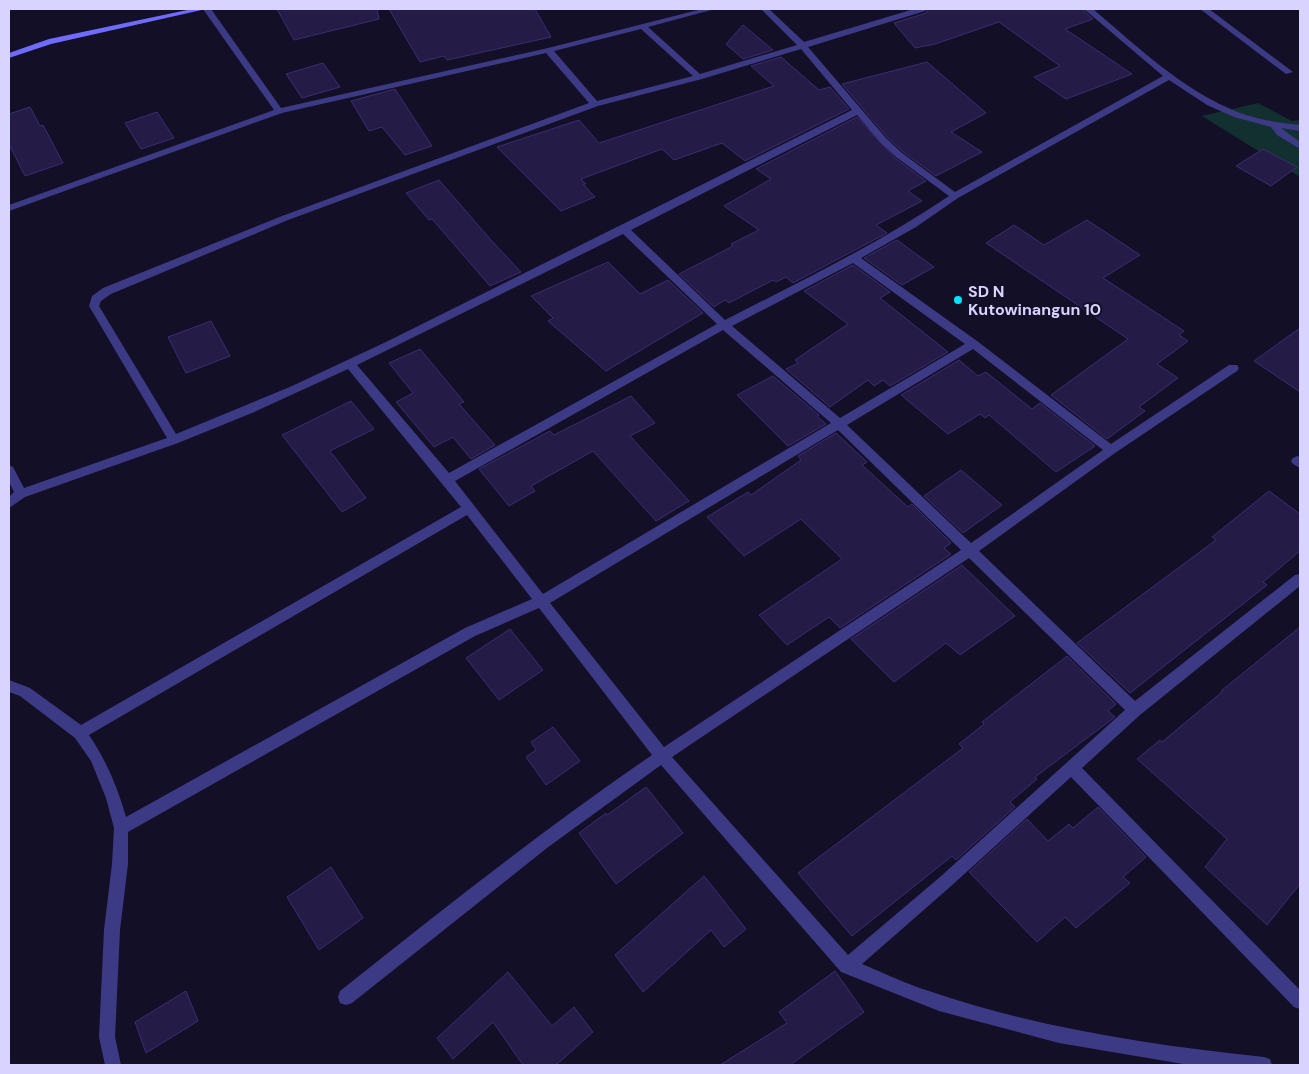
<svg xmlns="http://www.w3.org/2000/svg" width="1309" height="1074" font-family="'DM Sans',sans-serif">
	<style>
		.green { fill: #12302f }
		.building { fill: #241b47; stroke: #3b2d73 }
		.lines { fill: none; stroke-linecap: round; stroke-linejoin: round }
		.street { fill: #3d3a85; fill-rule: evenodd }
		.secondary { fill: #6f6bff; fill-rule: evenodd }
		.poi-dot { fill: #00e5ff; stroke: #130f26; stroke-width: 2 }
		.labels { text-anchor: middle; stroke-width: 4; stroke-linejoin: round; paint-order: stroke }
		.poi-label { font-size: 16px; font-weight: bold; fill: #d9d4ff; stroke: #130f26; text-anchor: start }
	</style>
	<rect width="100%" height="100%" fill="#130f26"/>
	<polygon class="green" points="1258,103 1292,121 1300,120 1300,177 1202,116"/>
	<g class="building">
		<polygon points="277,9 377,9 379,19 294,40"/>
		<polygon points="389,9 535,9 551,37 447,60 444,56 420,62"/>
		<polygon points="928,9 1082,9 1093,19 1065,29 1132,74 1066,99 1034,77 1060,66 999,22 935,44 915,48 894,23 926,13"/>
		<polygon points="743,25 773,50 743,59 726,44"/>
		<polygon points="781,57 819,90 830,87 849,109 745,161 722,143 674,160 662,149 581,179 586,184 583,184 595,197 561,211 497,147 579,120 599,143 774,86 751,66"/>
		<polygon points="927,62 986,113 951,132 982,152 936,176 903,152 887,137 842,84"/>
		<polygon points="323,63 340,87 302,98 286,74"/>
		<polygon points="395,89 432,146 405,155 382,127 369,131 351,101"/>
		<polygon points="30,107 40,126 43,125 63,163 25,176 9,144 9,114"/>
		<polygon points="157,112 174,138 141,149 125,123"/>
		<polygon points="857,117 895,158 926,181 908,191 922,201 876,225 887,233 793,283 786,277 776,282 773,280 729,303 725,300 714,307 679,274 733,246 731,244 759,230 724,206 771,179 756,169"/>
		<polygon points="1263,149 1297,167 1271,186 1236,166"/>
		<polygon points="439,180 491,240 521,272 490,286 432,219 429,220 406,193"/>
		<polygon points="1087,220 1140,255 1103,278 1184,331 1179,335 1188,341 1157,364 1178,378 1139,407 1145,411 1107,439 1051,395 1128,339 986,243 1014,225 1044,245"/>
		<polygon points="897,240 934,267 902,285 864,258"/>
		<polygon points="608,262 640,294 668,280 703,313 606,371 548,321 553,318 531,296"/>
		<polygon points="853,265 890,292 880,298 948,352 890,386 883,380 874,386 868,380 830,407 786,369 798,363 795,360 848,324 804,291"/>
		<polygon points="211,321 230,356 186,373 168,337"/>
		<polygon points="1300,328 1300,392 1254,361"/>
		<polygon points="420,349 464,402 459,404 495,445 471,459 453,437 434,447 396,402 413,393 389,363"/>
		<polygon points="959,360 978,376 986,372 1032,409 1040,403 1095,446 1056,472 989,415 985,418 980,414 948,434 901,395"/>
		<polygon points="773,376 819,415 817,416 826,424 788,446 737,395"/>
		<polygon points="631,396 655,423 630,436 689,501 656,521 593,451 531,486 535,491 509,506 479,469 550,431 554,435"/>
		<polygon points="351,401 374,429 330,451 366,498 342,512 282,435"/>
		<polygon points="836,433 867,462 862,465 908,507 912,504 951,543 944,548 951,554 840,628 829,617 787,645 759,615 842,559 801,519 744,556 707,517 748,492 751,495 801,460 798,456"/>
		<polygon points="961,470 1002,505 963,533 924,496"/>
		<polygon points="1269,491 1300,514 1300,551 1263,582 1267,585 1130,693 1077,643 1216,540 1212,537"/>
		<polygon points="962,565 1015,616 960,655 946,643 894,682 851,639"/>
		<polygon points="1300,627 1300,884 1267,925 1205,867 1227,839 1137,759 1160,740 1162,742 1222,692 1221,691"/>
		<polygon points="510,629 543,670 499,700 466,658"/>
		<polygon points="1067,656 1116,704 1108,711 1115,717 1035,777 1037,779 1010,802 1015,807 956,860 952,856 852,936 798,873 963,748 959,744 984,724 982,722"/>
		<polygon points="553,727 580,761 546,785 526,757 536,750 531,742"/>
		<polygon points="646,787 683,833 616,884 579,833 606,813 607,815"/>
		<polygon points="1098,807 1146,857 1123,877 1130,883 1076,928 1065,917 1037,942 969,872 1027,819 1048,841 1069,824 1073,828"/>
		<polygon points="331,867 363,918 319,950 287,897"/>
		<polygon points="704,876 746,929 724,947 711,930 643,992 615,955"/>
		<polygon points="835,971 864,1012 790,1065 720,1065 787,1023 779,1012"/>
		<polygon points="508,972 552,1026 574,1007 593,1032 556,1065 523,1065 493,1022 453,1059 437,1038"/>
		<polygon points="186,991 198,1021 146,1053 135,1022"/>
	</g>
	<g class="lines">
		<g class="street">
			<path d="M203 9H211L281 108 548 48 702 9H715L648 27 700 74 797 45 761 9H769L804 42 914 9H926L925 11 808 47 886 138 902 153 955 192 1163 76 1084 9H1093C1138 47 1183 91 1240 113 1259 120 1280 123 1300 125V131L1281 128 1300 142V149L1277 135 1271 127 1234 117 1207 105 1169 80 958 198 916 227 861 258 977 341 1111 444 1229 365H1237L1239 368 1237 371 1115 453 979 551 1135 701 1295 575 1300 574V586L1140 715 1082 768 1300 990V1009L1294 1007 1071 777 950 887 862 964C884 973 906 984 929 991 1037 1028 1151 1045 1264 1057L1270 1059 1272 1065H1189L1059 1043 939 1011 841 972 661 765 547 848 352 1003 346 1005 340 1003 338 997 340 991C442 910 544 829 652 755L539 608 475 636 128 832V864L120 930 115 1037 121 1065H105L99 1037 104 930 112 864 114 828 106 798 91 761 75 738 20 696 9 692V680L30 688 81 725 461 507 348 369 252 413 178 443 25 497 9 508V497L14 492 9 482V465L13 467 24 488 167 438 89 306 92 296 103 288 282 216 589 103 546 53 282 113 9 211V205L274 110ZM641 29 693 76 597 101 554 51ZM801 49 852 110 386 342 292 386 176 434 99 306 101 301 111 294 288 220 598 106 702 79ZM857 115 880 142 896 157 949 196C878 244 801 281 725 320L631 230ZM623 234 717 324 449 473 357 365ZM853 263 965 344 840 418 732 326ZM723 330 831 423 543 594 455 481ZM973 349 1103 450 971 543 847 425ZM838 430 961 550 664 747 550 603ZM467 515 532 599 465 628 126 817C118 788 106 760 89 735ZM969 558 1125 710 940 877 848 955 672 757Z"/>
			<polygon points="1200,9 1209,9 1293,72 1286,74"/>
			<polygon points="1297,456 1300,457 1300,468 1293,464 1291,461 1293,458"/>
		</g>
		<polygon class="secondary" points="192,9 206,9 51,44 9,58 9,53 49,39"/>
	</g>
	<circle class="poi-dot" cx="958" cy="300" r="5"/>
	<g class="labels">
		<g class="poi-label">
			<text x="968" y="297">SD N<tspan x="968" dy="18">Kutowinangun 10</tspan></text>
		</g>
	</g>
	<rect width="1309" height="1074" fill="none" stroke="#d9d4ff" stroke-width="20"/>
</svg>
